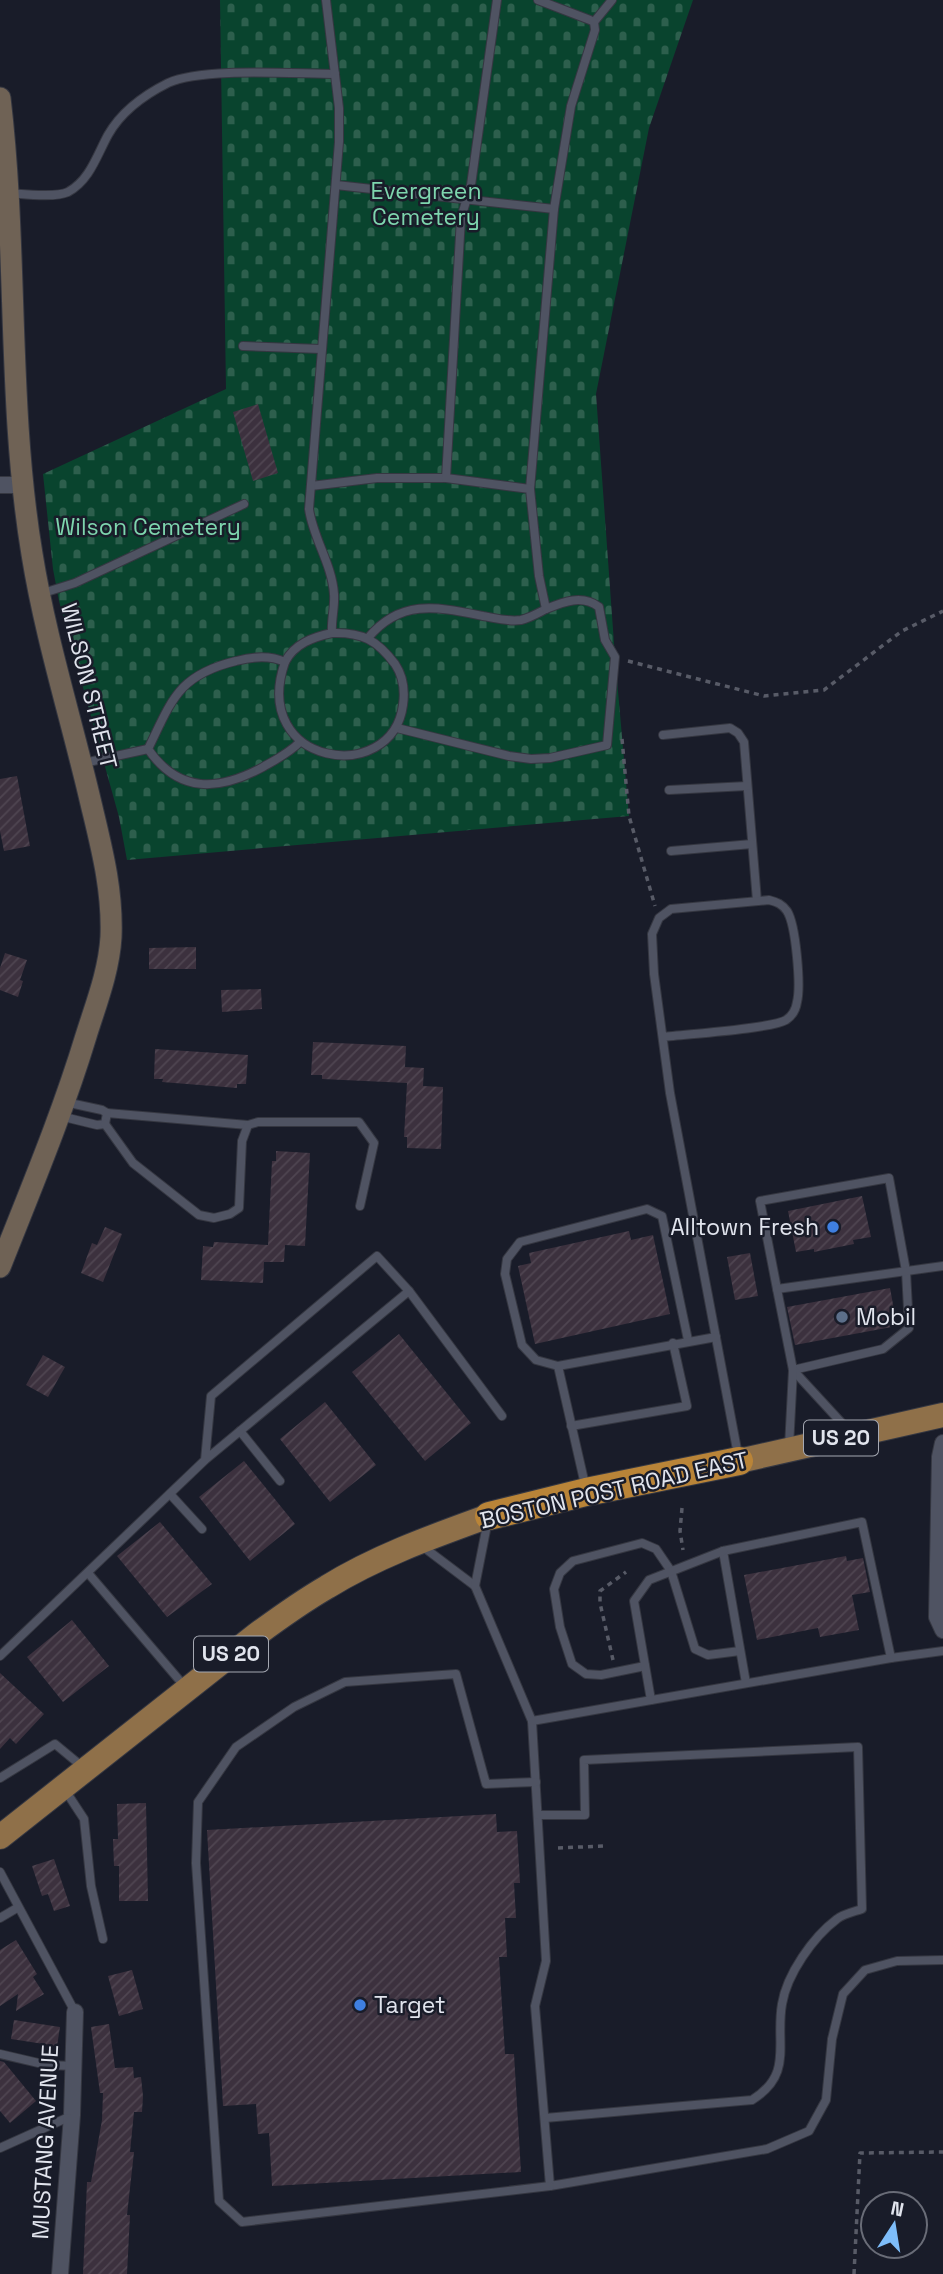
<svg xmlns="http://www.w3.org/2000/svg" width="943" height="2274" font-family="'Space Grotesk',sans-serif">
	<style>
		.cemetery { fill: url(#cemetery-stones) }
		.building { fill: url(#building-hatch) }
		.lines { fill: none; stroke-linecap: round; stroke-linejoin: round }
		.lane-casing { stroke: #353741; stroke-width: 10 }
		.street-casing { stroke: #353741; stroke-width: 18 }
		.secondary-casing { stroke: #353741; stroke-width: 23 }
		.primary-casing { stroke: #353741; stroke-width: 26 }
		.highway-casing { stroke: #353741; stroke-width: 30 }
		.path { stroke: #585b67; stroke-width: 3.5; stroke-dasharray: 5 5; stroke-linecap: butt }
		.lane { stroke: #4f5362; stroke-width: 8 }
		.street { stroke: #4f5362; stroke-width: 16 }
		.secondary { stroke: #6f6255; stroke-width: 21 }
		.primary { stroke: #8f7049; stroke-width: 24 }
		.highway { stroke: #b98438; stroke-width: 28 }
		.shop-dot { fill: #3f7fe0; stroke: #191c29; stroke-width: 2.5 }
		.service-dot { fill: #5c6f8a; stroke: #191c29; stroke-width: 2.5 }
		.labels { text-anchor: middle; stroke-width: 5; stroke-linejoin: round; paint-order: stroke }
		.shield { fill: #191c29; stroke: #a5a8b2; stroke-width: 2 }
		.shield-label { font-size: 21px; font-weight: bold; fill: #e1e4ed }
		.park-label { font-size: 23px; fill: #7ed6ae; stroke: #191c29 }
		.street-label { font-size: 23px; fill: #e1e4ed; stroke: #191c29 }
		.poi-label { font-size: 23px; fill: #e1e4ed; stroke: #191c29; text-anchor: start }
	</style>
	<defs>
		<pattern id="cemetery-stones" width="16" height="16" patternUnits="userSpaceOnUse" patternTransform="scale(1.75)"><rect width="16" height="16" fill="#09442e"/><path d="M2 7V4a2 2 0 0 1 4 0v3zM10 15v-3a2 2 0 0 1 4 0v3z" fill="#2d5f4d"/></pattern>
		<pattern id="building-hatch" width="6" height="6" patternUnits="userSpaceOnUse" patternTransform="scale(1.75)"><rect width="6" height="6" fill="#3c313e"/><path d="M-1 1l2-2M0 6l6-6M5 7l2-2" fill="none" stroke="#4f4551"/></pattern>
	</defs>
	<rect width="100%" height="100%" fill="#191c29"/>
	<polygon class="cemetery" points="220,0 693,0 649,128 596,394 615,657 629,816 127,860 119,817 59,601 53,569 43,474 226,389"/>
	<g class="building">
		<polygon points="258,404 278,473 253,481 233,412"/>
		<polygon points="17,776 30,846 4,851 0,831 0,779"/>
		<polygon points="196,947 196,969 149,969 149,948"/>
		<polygon points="5,953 27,960 20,980 23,981 18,997 0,990 0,968"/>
		<polygon points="261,989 262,1009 222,1012 221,990"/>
		<polygon points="313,1042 406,1046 405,1067 424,1068 423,1086 443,1087 441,1149 407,1148 407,1137 404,1137 407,1083 322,1079 322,1075 311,1075"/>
		<polygon points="155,1049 248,1055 246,1084 237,1084 237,1088 162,1082 163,1079 154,1079"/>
		<polygon points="276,1151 310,1153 305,1246 285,1245 284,1262 264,1262 263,1283 201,1280 203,1246 213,1247 214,1242 268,1245 272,1161 276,1161"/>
		<polygon points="862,1196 871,1237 853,1240 854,1244 814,1252 814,1249 796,1252 788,1211"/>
		<polygon points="105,1227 122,1234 103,1282 81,1273 92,1243 97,1245"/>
		<polygon points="629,1231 631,1240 653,1235 670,1314 535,1344 518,1266 531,1263 529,1253"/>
		<polygon points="750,1253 758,1296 735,1300 727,1257"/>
		<polygon points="890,1288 897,1326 795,1345 787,1307"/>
		<polygon points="399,1334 471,1423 425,1461 352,1372"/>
		<polygon points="43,1355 65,1367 48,1397 26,1385"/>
		<polygon points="325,1402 376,1465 330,1502 280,1439"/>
		<polygon points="244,1461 295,1524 250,1561 199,1497"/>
		<polygon points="160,1522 212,1584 167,1617 117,1556"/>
		<polygon points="846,1556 847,1561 863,1558 870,1592 852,1595 859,1630 820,1637 818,1628 757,1640 744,1575"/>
		<polygon points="72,1620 109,1666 63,1702 27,1657"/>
		<polygon points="0,1673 44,1714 16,1744 10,1738 0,1749"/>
		<polygon points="146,1803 148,1901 119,1901 119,1866 114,1866 113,1839 118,1839 117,1804"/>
		<polygon points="496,1814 497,1832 517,1831 520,1883 514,1883 516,1918 505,1918 507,1957 499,1957 505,2054 514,2054 521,2172 272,2186 269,2133 258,2134 256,2104 223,2106 207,1830"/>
		<polygon points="54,1859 70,1906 54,1911 48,1894 42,1896 32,1866"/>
		<polygon points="16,1940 37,1974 33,1977 44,1994 16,2011 18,1994 0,2006 0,1950"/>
		<polygon points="132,1970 143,2009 119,2016 108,1976"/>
		<polygon points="14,2020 60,2027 57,2046 11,2039"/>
		<polygon points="109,2024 115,2068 133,2067 134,2078 141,2077 143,2096 142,2112 134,2112 130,2152 134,2152 127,2215 130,2215 127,2274 83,2274 87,2182 91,2182 102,2120 103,2093 100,2093 91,2027"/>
		<polygon points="0,2061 4,2062 36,2101 10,2123 0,2111"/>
	</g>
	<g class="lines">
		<g class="lane-casing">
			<g id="lane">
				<polyline points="594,22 612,0"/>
				<polyline points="336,185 554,209"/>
				<path d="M9 193C24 194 55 198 68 192 90 180 97 155 108 135 121 112 144 95 168 83 202 67 294 74 335 74"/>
				<polyline points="243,346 321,349"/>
				<polyline points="311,486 377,478 446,478"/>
				<polyline points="530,489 554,209 571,106 595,30 594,22 590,20 538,0"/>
				<polyline points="40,594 75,583 244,504"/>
				<path d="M368 638C401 598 438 607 483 616 495 618 508 622 521 620 530 618 538 613 546 609"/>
				<path d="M285 662C294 644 313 637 332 633"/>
				<path d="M397 728 509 756 531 759 550 758 607 745 615 657 605 640 599 607C582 594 563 602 546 609L539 576 530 489 446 478 461 218 471 185 497 0"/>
				<polyline points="663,735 730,728 738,733 744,742 757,901"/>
				<path d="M300 742C289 753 277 759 263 767 219 791 179 794 148 749 172 700 178 675 236 661 251 657 270 655 285 662 249 766 392 787 403 705 405 691 403 676 395 664 377 640 362 632 332 633 331 620 335 607 334 594 332 564 313 538 309 509L339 142V108L326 0"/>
				<polyline points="84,763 148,749"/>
				<polyline points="669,790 747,786"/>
				<polyline points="671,851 752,844"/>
				<path d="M663 1037C686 1034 771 1029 786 1020 792 1016 796 1009 797 1002 801 986 796 925 787 911 782 904 777 902 769 900L671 909 659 918 652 934 654 974 670 1093 738 1455"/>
				<polyline points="107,1113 248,1125"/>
				<polyline points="60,1116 97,1125 105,1124 107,1113 102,1110 65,1102"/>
				<polyline points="105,1124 133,1163 199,1215 214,1218 230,1214 239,1208 242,1141 248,1125 258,1122 359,1122 374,1143 360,1206"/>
				<polyline points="777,1289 760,1201 889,1178 906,1271 909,1328 883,1349 793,1370"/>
				<polyline points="409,1291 502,1416"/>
				<polyline points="558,1366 536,1360 522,1345 505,1274 507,1259 520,1242 647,1209 662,1216 688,1340"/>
				<polyline points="793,1370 850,1432"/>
				<polyline points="571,1426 687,1406 673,1343"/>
				<polyline points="240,1431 280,1481"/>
				<polyline points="789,1447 793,1370 777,1289 943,1266"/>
				<polyline points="586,1489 558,1366 716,1337"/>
				<polyline points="170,1494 202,1529"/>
				<polyline points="422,1546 475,1586 532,1721 546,1961 535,2006 550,2186 767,2149 809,2131 826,2100 832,2039 843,1994 865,1970 897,1961 943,1960"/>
				<polyline points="88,1573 186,1688"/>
				<polyline points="475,1586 488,1520"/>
				<polyline points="0,1656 205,1460 409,1291 377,1256 211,1396 205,1460"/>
				<polyline points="645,1666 601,1675 586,1674 572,1664 560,1627 554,1589 560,1573 573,1561 642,1543 656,1549 671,1571 695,1649 708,1655 740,1651"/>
				<polyline points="746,1683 723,1551 862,1522 891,1658"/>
				<polyline points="651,1700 634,1601 649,1580 723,1551"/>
				<polyline points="532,1721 891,1658 943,1651"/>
				<polyline points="0,1778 55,1744 84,1768"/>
				<polyline points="536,1782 486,1784 456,1674 345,1682 294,1707 236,1747 198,1802 196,1863 219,2201 242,2222 550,2186"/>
				<polyline points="65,1790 84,1819 91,1886 103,1939"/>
				<path d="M538 1815H585L584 1760 858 1747 862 1909C853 1912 843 1914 837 1919 813 1937 787 1974 782 2004 775 2044 794 2074 752 2100L545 2118"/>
				<polyline points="0,1872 75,2012"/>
				<polyline points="0,1918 17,1908"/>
				<polyline points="0,2054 47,2065 74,2066"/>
				<polyline points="0,2148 71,2116"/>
			</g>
		</g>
		<g class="street-casing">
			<g id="street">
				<polyline points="0,485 25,485"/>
				<polyline points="943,1443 940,1457 937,1617 943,1630"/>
				<polyline points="60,2274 72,2115 75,2012"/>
			</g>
		</g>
		<g class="secondary-casing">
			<path id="secondary" d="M0 98C18 249 7 404 32 554 45 635 70 715 89 795 100 842 113 887 111 937 109 971 96 1004 86 1036 62 1115 30 1191 0 1267"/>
		</g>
		<g class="primary-casing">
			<g id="primary">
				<polyline points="739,1461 943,1415"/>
				<path d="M0 1837 256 1635C279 1618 303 1601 327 1587 377 1556 434 1536 489 1516"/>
			</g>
		</g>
		<g class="highway-casing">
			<polyline id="highway" points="489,1516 586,1492 739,1461"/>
		</g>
		<g class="path">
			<polyline points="628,661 764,696 824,690 902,631 943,611"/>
			<polyline points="622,739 629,816 655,906"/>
			<polyline points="682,1508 680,1531 683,1550"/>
			<polyline points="613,1660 600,1603 600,1591 626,1572"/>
			<polyline points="558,1848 603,1846"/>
			<polyline points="854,2274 860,2153 943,2152"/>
		</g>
		<use href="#lane" class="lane"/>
		<use href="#street" class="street"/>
		<use href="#secondary" class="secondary"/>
		<use href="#primary" class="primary"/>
		<use href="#highway" class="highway"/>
	</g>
	<g class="shop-dot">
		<circle cx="833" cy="1227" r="7"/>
		<circle cx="360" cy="2005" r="7"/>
	</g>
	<circle class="service-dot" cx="842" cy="1317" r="7"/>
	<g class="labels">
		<g class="shield">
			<rect x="804" y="1420.5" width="74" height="35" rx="5"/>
			<rect x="194" y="1636.5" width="74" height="35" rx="5"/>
		</g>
		<g class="shield-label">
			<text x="841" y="1445">US 20</text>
			<text x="231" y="1661">US 20</text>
		</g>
		<g class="park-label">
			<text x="426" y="199">Evergreen<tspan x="426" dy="26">Cemetery</tspan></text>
			<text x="148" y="535">Wilson Cemetery</text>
		</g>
		<g class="street-label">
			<text transform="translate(89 686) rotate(76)" y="8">WILSON STREET</text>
			<text transform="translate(614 1490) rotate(-13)" y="8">BOSTON POST ROAD EAST</text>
			<text transform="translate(45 2142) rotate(-87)" y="8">MUSTANG AVENUE</text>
		</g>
		<g class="poi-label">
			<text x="819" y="1235" text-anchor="end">Alltown Fresh</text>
			<text x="856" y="1325">Mobil</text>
			<text x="374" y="2013">Target</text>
		</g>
	</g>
	<g transform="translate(894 2225) rotate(12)"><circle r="33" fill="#191c29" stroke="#696c77" stroke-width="2"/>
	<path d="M0-5L12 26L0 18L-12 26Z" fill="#7ebdf9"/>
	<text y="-10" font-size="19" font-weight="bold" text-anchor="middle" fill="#e1e4ed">N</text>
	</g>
</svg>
